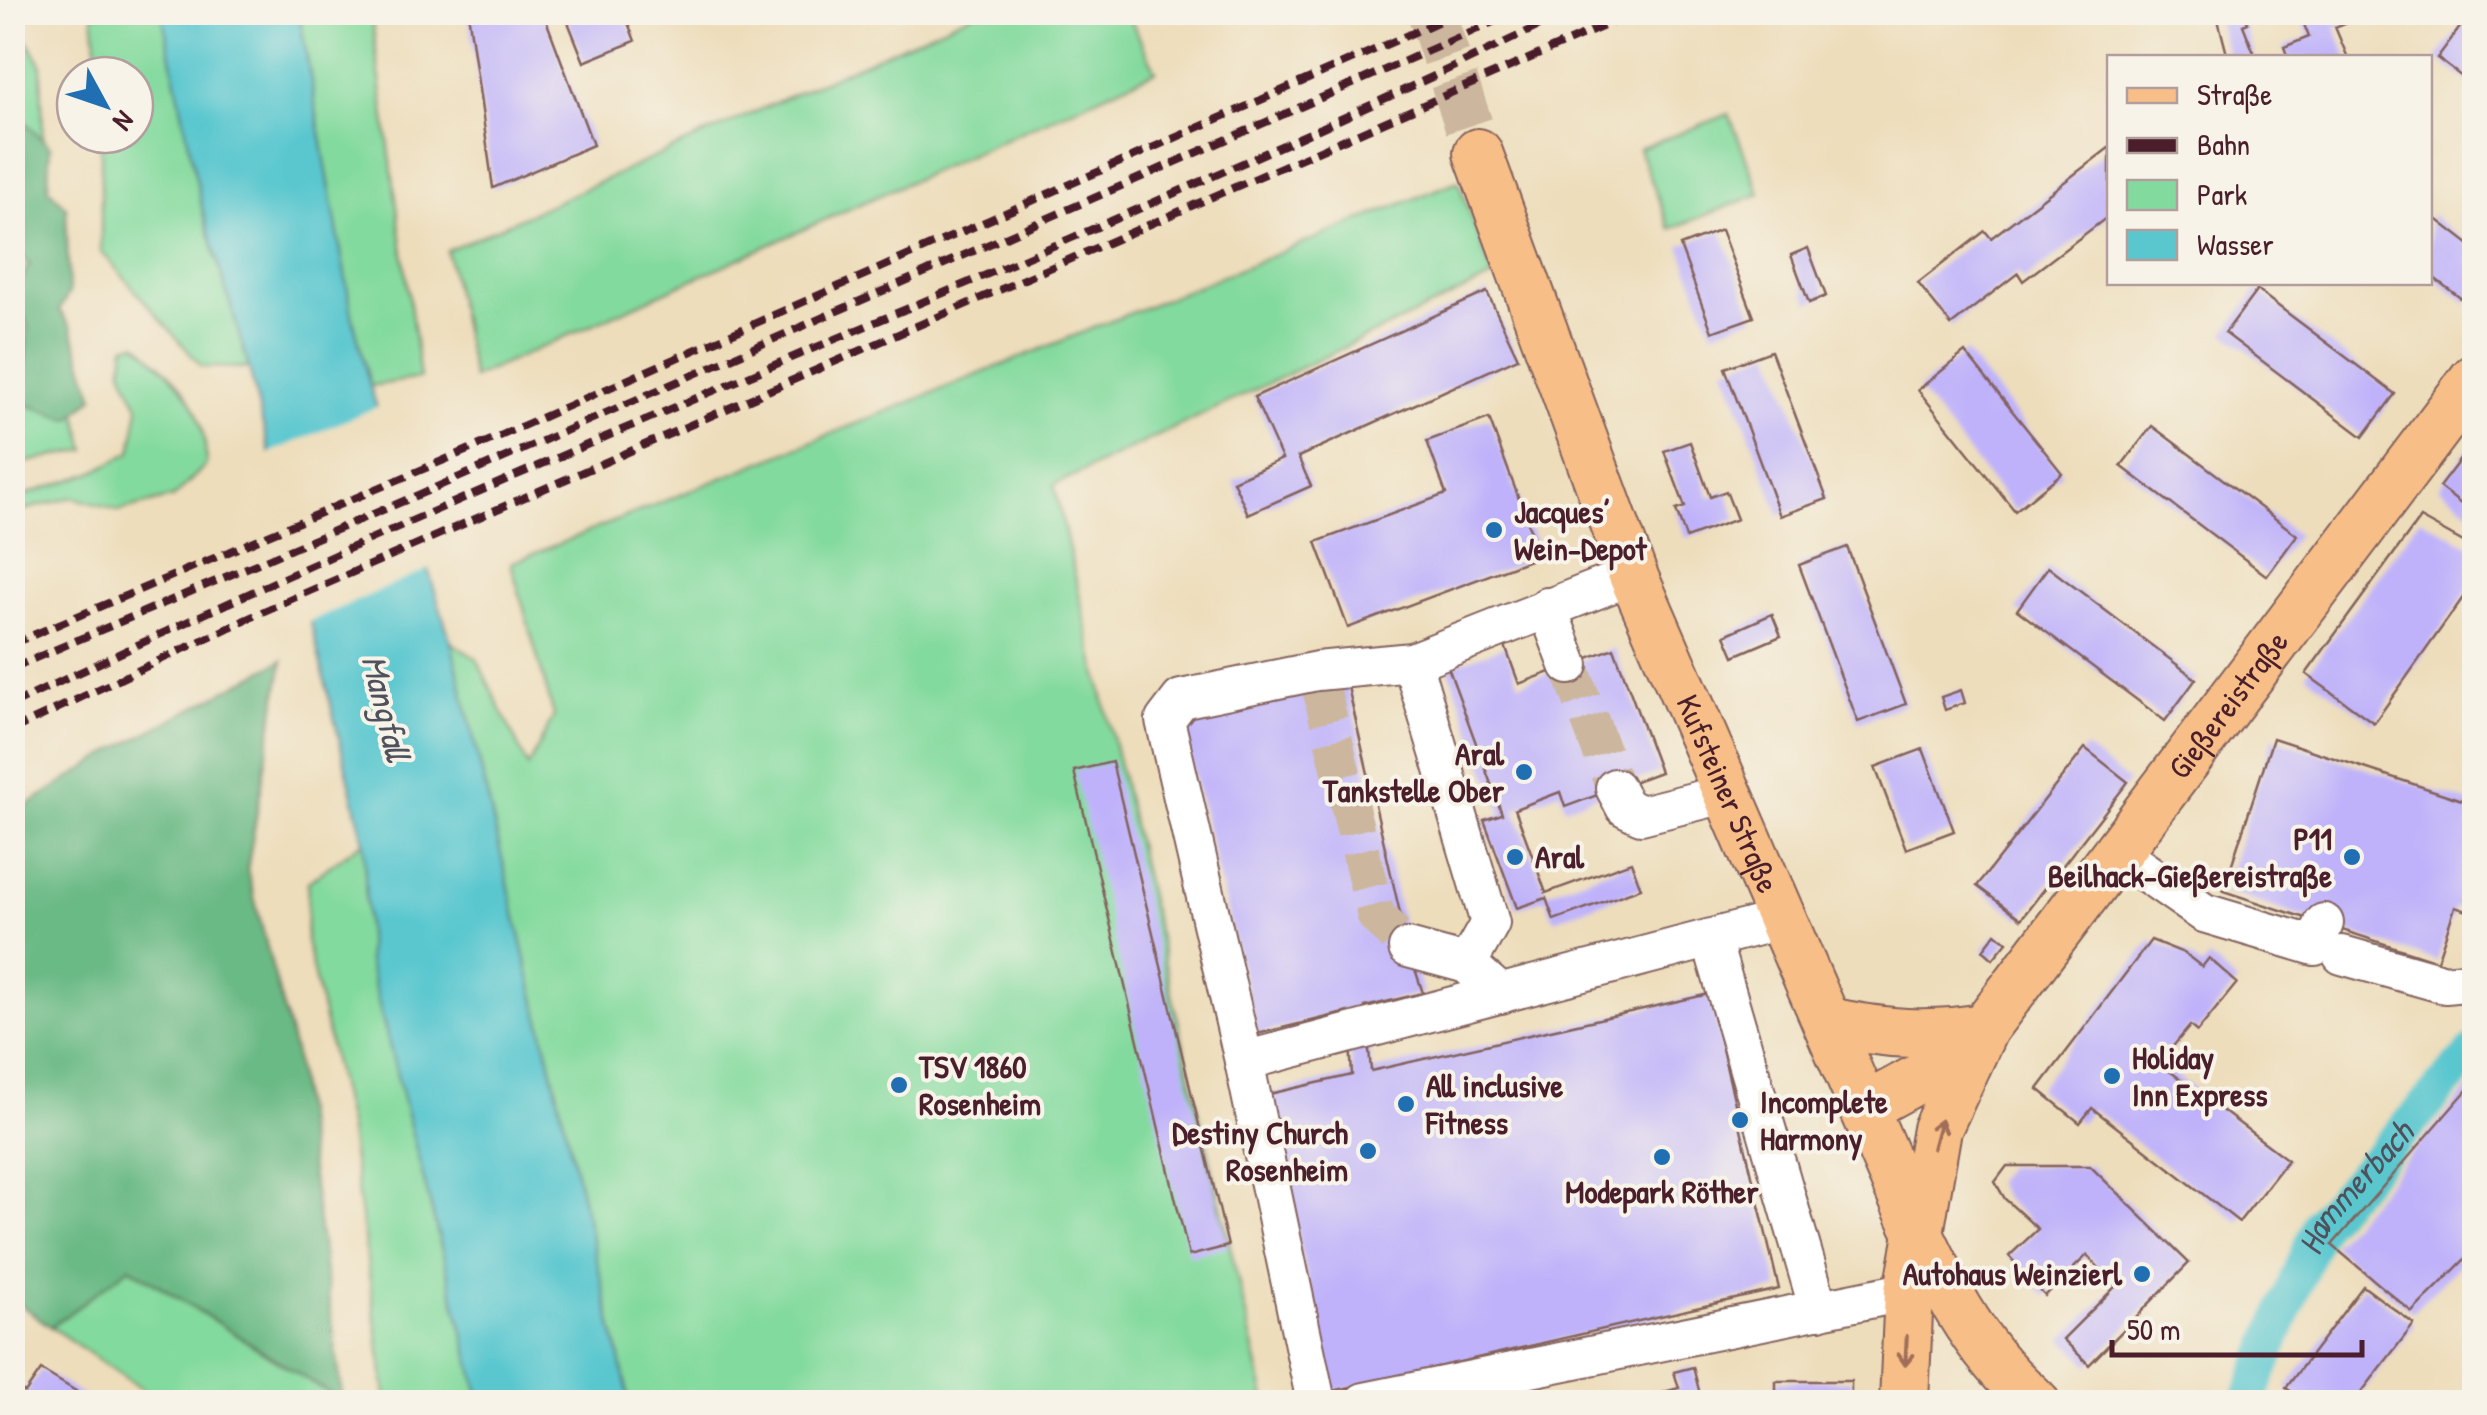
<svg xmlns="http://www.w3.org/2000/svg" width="2487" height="1415" font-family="'Patrick Hand',sans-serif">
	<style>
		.green { fill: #83da9e; stroke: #667c64; stroke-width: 2.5 }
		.forest { fill: #6aba85; stroke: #5a6c58; stroke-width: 2.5 }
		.water { fill: #5ac7cf; stroke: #52737d; stroke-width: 2.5 }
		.pier { fill: #edddbb }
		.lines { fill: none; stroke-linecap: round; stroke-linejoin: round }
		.canal { stroke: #5ac7cf; stroke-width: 35 }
		.building { fill: #bfb2fa }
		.minor-tunnel { stroke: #ccb79e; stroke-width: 38; stroke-dasharray: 38 19; stroke-linecap: butt }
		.major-tunnel { stroke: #ccb79e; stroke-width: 48; stroke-dasharray: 48 24; stroke-linecap: butt }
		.minor-casing { stroke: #83625d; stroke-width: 42 }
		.major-casing { stroke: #83625d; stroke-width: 52 }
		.minor { stroke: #fff; stroke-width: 38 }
		.major { stroke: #f7be87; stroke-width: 48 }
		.rail { stroke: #4a1f2b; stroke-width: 8; stroke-dasharray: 15 8; stroke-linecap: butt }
		.oneway { stroke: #a06e59 }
		.poi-dot { fill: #1f6fb2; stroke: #f7f3e8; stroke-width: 4 }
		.labels { text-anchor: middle; stroke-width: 8; stroke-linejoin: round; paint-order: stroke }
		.poi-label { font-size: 32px; font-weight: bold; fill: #4a1f2b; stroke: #f7f3e8; text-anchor: start }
		.street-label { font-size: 32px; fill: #4a1f2b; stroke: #f7f3e8 }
		.water-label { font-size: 35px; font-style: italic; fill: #4f515c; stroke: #f7f3e8 }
	</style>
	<rect width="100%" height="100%" fill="#f7f3e8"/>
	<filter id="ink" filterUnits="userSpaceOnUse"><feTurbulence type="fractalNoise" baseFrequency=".01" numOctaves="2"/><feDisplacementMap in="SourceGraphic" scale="20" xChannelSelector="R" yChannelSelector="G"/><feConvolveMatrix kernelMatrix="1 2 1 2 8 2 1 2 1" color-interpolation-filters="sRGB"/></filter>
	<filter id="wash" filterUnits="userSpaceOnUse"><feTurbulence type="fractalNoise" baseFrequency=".0048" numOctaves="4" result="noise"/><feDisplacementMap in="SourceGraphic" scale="40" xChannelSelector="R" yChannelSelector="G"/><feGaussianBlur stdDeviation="2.25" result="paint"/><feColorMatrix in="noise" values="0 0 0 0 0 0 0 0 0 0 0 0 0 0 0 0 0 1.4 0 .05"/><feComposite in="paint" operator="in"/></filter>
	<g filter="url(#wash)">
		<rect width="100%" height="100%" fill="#edddbb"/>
		<g class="green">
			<polygon points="976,12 1127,13 1156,71 473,378 447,251"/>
			<polygon points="93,13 162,13 203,212 249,368 202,367 101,251 101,135 135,135 135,75 99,75"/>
			<polygon points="299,13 371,13 420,378 370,386 352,315"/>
			<polygon points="12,17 41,63 47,294 86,450 13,465"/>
			<polygon points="1729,114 1760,194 1670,229 1639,149"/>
			<polygon points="1458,181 1493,277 1054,485 1266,1402 630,1402 451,642 477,659 528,767 554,716 511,563"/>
			<path d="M137 343C179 382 207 405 206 465L174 497 119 511 73 497 13 513V499L92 473 131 452 139 408 122 370 125 346Z"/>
			<polygon points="364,841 368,962 481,1402 387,1402 348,1125 306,941 308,882"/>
			<polygon points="129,1267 342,1402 161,1402 51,1327"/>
		</g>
		<g class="forest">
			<polygon points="13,109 50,147 48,188 66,207 69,293 59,310 71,327 94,397 70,419 25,404 13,406 13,392 23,394 28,325 14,296 30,264 13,248 16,201"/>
			<polygon points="283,660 247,870 295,1055 343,1402 130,1267 51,1327 13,1299 13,814 113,751"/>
		</g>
		<polygon class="water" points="162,13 299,13 352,315 370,386 451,642 630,1402 481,1402 368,962 364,841 249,368 203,212"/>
		<polygon class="pier" points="381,405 433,567 306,623 265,455"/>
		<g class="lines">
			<path class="canal" id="s1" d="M2248 1402 2320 1223 2474 1051"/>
		</g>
		<g id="blocks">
			<g class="building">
				<polygon points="468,12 543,12 593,145 493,188"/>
				<polygon points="564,12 624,12 635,41 584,62"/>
				<polygon points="2216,12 2244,12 2248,23 2243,25 2254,53 2249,58 2228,58"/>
				<polygon points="2299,12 2369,12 2369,13 2335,27 2348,58 2288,58 2284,47 2309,37"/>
				<polygon points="2464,22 2474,29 2474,86 2437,58"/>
				<polygon points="2110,147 2110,215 2023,281 2018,273 1951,325 1918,283 1985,231 1991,238"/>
				<polygon points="2430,214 2474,248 2474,294 2467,303 2430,275"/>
				<polygon points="1721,230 1754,317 1712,332 1680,246"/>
				<polygon points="1808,248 1826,296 1809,303 1791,255"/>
				<polygon points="2257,290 2395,394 2363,437 2225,333"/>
				<polygon points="1487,292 1518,358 1298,457 1311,486 1248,514 1233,481 1282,459 1254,397"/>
				<polygon points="1771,351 1827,499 1780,516 1725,368"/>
				<polygon points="1965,352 2062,473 2015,511 1918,390"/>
				<polygon points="1489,418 1540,556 1348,628 1316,542 1446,494 1427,441"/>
				<polygon points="2152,426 2297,535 2267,576 2121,466"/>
				<polygon points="2474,441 2474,504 2470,511 2439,487"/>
				<polygon points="1690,442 1710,497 1726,491 1737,519 1686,538 1676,510 1685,507 1664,451"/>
				<polygon points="2420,518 2474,548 2474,582 2374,723 2306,674"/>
				<polygon points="1847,547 1906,704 1858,722 1799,565"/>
				<polygon points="2048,567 2196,679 2165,721 2017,610"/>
				<polygon points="1772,614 1781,636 1734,656 1725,635"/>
				<polygon points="1505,646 1519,684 1614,648 1660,772 1565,807 1560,792 1515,809 1546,893 1631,862 1641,888 1554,920 1546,898 1517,908 1484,820 1502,814 1448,667"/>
				<polygon points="1346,678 1408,948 1423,993 1365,1007 1371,1071 1709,994 1779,1289 1333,1391 1265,1095 1352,1075 1348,1012 1257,1034 1180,719"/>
				<polygon points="1961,690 1965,703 1945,710 1941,697"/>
				<polygon points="2273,738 2474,804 2474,845 2467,869 2474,872 2474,889 2467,911 2455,907 2437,961 2223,891"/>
				<polygon points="2085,748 2128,782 2021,919 1977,886"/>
				<polygon points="1923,749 1954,831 1906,849 1875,767"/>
				<polygon points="1112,762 1228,1246 1189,1256 1074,771"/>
				<polygon points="1996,933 2007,942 1993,959 1983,950"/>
				<polygon points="2151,940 2184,953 2202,967 2209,958 2237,983 2197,1032 2190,1026 2159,1063 2288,1160 2239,1222 2092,1108 2080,1123 2038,1089"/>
				<polygon points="2474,1082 2474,1250 2412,1312 2332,1245"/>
				<polygon points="2007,1166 2090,1166 2189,1263 2089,1365 2063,1339 2116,1286 2087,1255 2045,1296 2009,1256 2038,1229 2005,1199 1995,1182"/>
				<polygon points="2363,1286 2414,1324 2354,1402 2306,1402 2286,1388"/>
				<polygon points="1693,1367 1702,1402 1667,1402 1664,1392 1679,1388 1674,1372"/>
				<polygon points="41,1370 94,1402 12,1402 12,1385 25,1393"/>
				<rect x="1776" y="1381" width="75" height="21"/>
			</g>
		</g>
	</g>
	<g filter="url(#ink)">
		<use href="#blocks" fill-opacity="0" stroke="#83625d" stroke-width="2.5"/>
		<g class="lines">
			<g class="minor-tunnel">
				<polyline points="1569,665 1615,788"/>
				<polyline points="1320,684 1376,916 1408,948"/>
			</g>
			<polyline class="major-tunnel" points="1431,12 1478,153"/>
			<g class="minor-casing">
				<g id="minor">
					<polyline points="1547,607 1569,665"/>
					<polyline points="1412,662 1490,923 1467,964 1501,994"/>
					<polyline points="1615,788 1625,807 1641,815 1729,793"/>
					<polyline points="2118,853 2204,913 2315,946 2324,923"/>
					<polyline points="1711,939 1819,1310"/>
					<polyline points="1408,948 1467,964"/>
					<polyline points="2342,955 2445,984 2474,981"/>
					<polyline points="1244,1061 1165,720 1181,699 1317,671 1412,662 1633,575"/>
					<polyline points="1316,1402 1244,1061 1784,919"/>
					<polyline points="1364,1402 1909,1291"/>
				</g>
			</g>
			<g class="major-casing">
				<g id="major">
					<path id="s2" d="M1478 153 1633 575 1905 1203C1939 1278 1972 1348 2035 1402"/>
					<path d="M1829 1022C1884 1034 1929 1037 1984 1028"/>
					<polyline points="1864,1108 1923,1076 1974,1037"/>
					<path id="s3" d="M1904 1402 1909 1291 1937 1129 1984 1028 2474 379"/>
				</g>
			</g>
			<use href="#minor" class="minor"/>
			<use href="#major" class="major"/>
			<g class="rail">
				<polyline points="12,644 475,447 1460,12"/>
				<polyline points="12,668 481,468 1516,12"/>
				<path d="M12 705C522 456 1057 261 1568 12"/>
				<polyline points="12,730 264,611 1636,12"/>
			</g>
		</g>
		<defs><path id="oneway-shaft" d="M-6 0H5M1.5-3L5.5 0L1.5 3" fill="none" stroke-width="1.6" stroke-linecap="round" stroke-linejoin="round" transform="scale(2.5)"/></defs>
		<g class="oneway">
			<use href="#oneway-shaft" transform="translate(1937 1134) rotate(-75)"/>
			<use href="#oneway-shaft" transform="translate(1906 1351) rotate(93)"/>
		</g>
	</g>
	<g class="poi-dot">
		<circle cx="1494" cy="530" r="10"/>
		<circle cx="1524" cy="772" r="10"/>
		<circle cx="1515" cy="857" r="10"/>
		<circle cx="2352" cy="857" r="10"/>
		<circle cx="2112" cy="1076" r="10"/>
		<circle cx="899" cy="1085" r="10"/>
		<circle cx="1406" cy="1104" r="10"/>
		<circle cx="1740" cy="1120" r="10"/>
		<circle cx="1368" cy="1151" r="10"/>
		<circle cx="1662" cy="1157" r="10"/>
		<circle cx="2142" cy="1274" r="10"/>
	</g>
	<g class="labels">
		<g class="poi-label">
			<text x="1514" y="523">Jacques’<tspan x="1514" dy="37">Wein-Depot</tspan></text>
			<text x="1504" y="765" text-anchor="end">Aral<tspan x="1504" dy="37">Tankstelle Ober</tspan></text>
			<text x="2332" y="850" text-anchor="end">P11<tspan x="2332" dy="37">Beilhack-Gießereistraße</tspan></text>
			<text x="1535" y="868">Aral</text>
			<text x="2132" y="1069">Holiday<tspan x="2132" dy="37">Inn Express</tspan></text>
			<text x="919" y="1078">TSV 1860<tspan x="919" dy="37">Rosenheim</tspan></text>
			<text x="1426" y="1097">All inclusive<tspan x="1426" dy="37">Fitness</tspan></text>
			<text x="1760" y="1113">Incomplete<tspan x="1760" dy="37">Harmony</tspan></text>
			<text x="1348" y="1144" text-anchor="end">Destiny Church<tspan x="1348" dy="37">Rosenheim</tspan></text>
			<text x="1662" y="1203" text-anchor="middle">Modepark Röther</text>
			<text x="2122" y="1285" text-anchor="end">Autohaus Weinzierl</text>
		</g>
		<g class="street-label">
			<text dy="11" stroke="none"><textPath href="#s3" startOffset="792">Gießereistraße</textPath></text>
			<text dy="11" stroke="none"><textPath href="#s2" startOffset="688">Kufsteiner Straße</textPath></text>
		</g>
		<g class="water-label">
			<text transform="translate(386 708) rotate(76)" y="12">Mangfall</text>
			<text dy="12" stroke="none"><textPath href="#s1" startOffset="242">Hammerbach</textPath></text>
		</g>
	</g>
	<rect width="2487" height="1415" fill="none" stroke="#f7f3e8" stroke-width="50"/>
	<rect x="2107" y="55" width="325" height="230" fill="#f7f3e8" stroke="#b29e9c" stroke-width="2.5"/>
	<rect x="2127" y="88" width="50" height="15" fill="#f7be87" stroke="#b29e9c" stroke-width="2.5"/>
	<text x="2197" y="105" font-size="30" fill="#4a1f2b">Straße</text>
	<rect x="2127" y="138" width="50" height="15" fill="#4a1f2b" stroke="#b29e9c" stroke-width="2.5"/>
	<text x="2197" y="155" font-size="30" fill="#4a1f2b">Bahn</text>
	<rect x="2127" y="180" width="50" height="30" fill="#83da9e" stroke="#b29e9c" stroke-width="2.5"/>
	<text x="2197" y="205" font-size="30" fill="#4a1f2b">Park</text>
	<rect x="2127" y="230" width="50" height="30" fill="#5ac7cf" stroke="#b29e9c" stroke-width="2.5"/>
	<text x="2197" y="255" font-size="30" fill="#4a1f2b">Wasser</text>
	<g transform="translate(105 105) rotate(130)"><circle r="48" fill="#f7f3e8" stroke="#b29e9c" stroke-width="2.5"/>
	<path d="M0-8L18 38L0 25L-18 38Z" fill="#1f6fb2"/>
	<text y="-15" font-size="28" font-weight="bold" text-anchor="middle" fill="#4a1f2b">N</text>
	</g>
	<path d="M2112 1340v15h250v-15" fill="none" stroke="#4a1f2b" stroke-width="5"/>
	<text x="2127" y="1340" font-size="30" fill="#4a1f2b" stroke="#f7f3e8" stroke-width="8" paint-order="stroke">50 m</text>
</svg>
